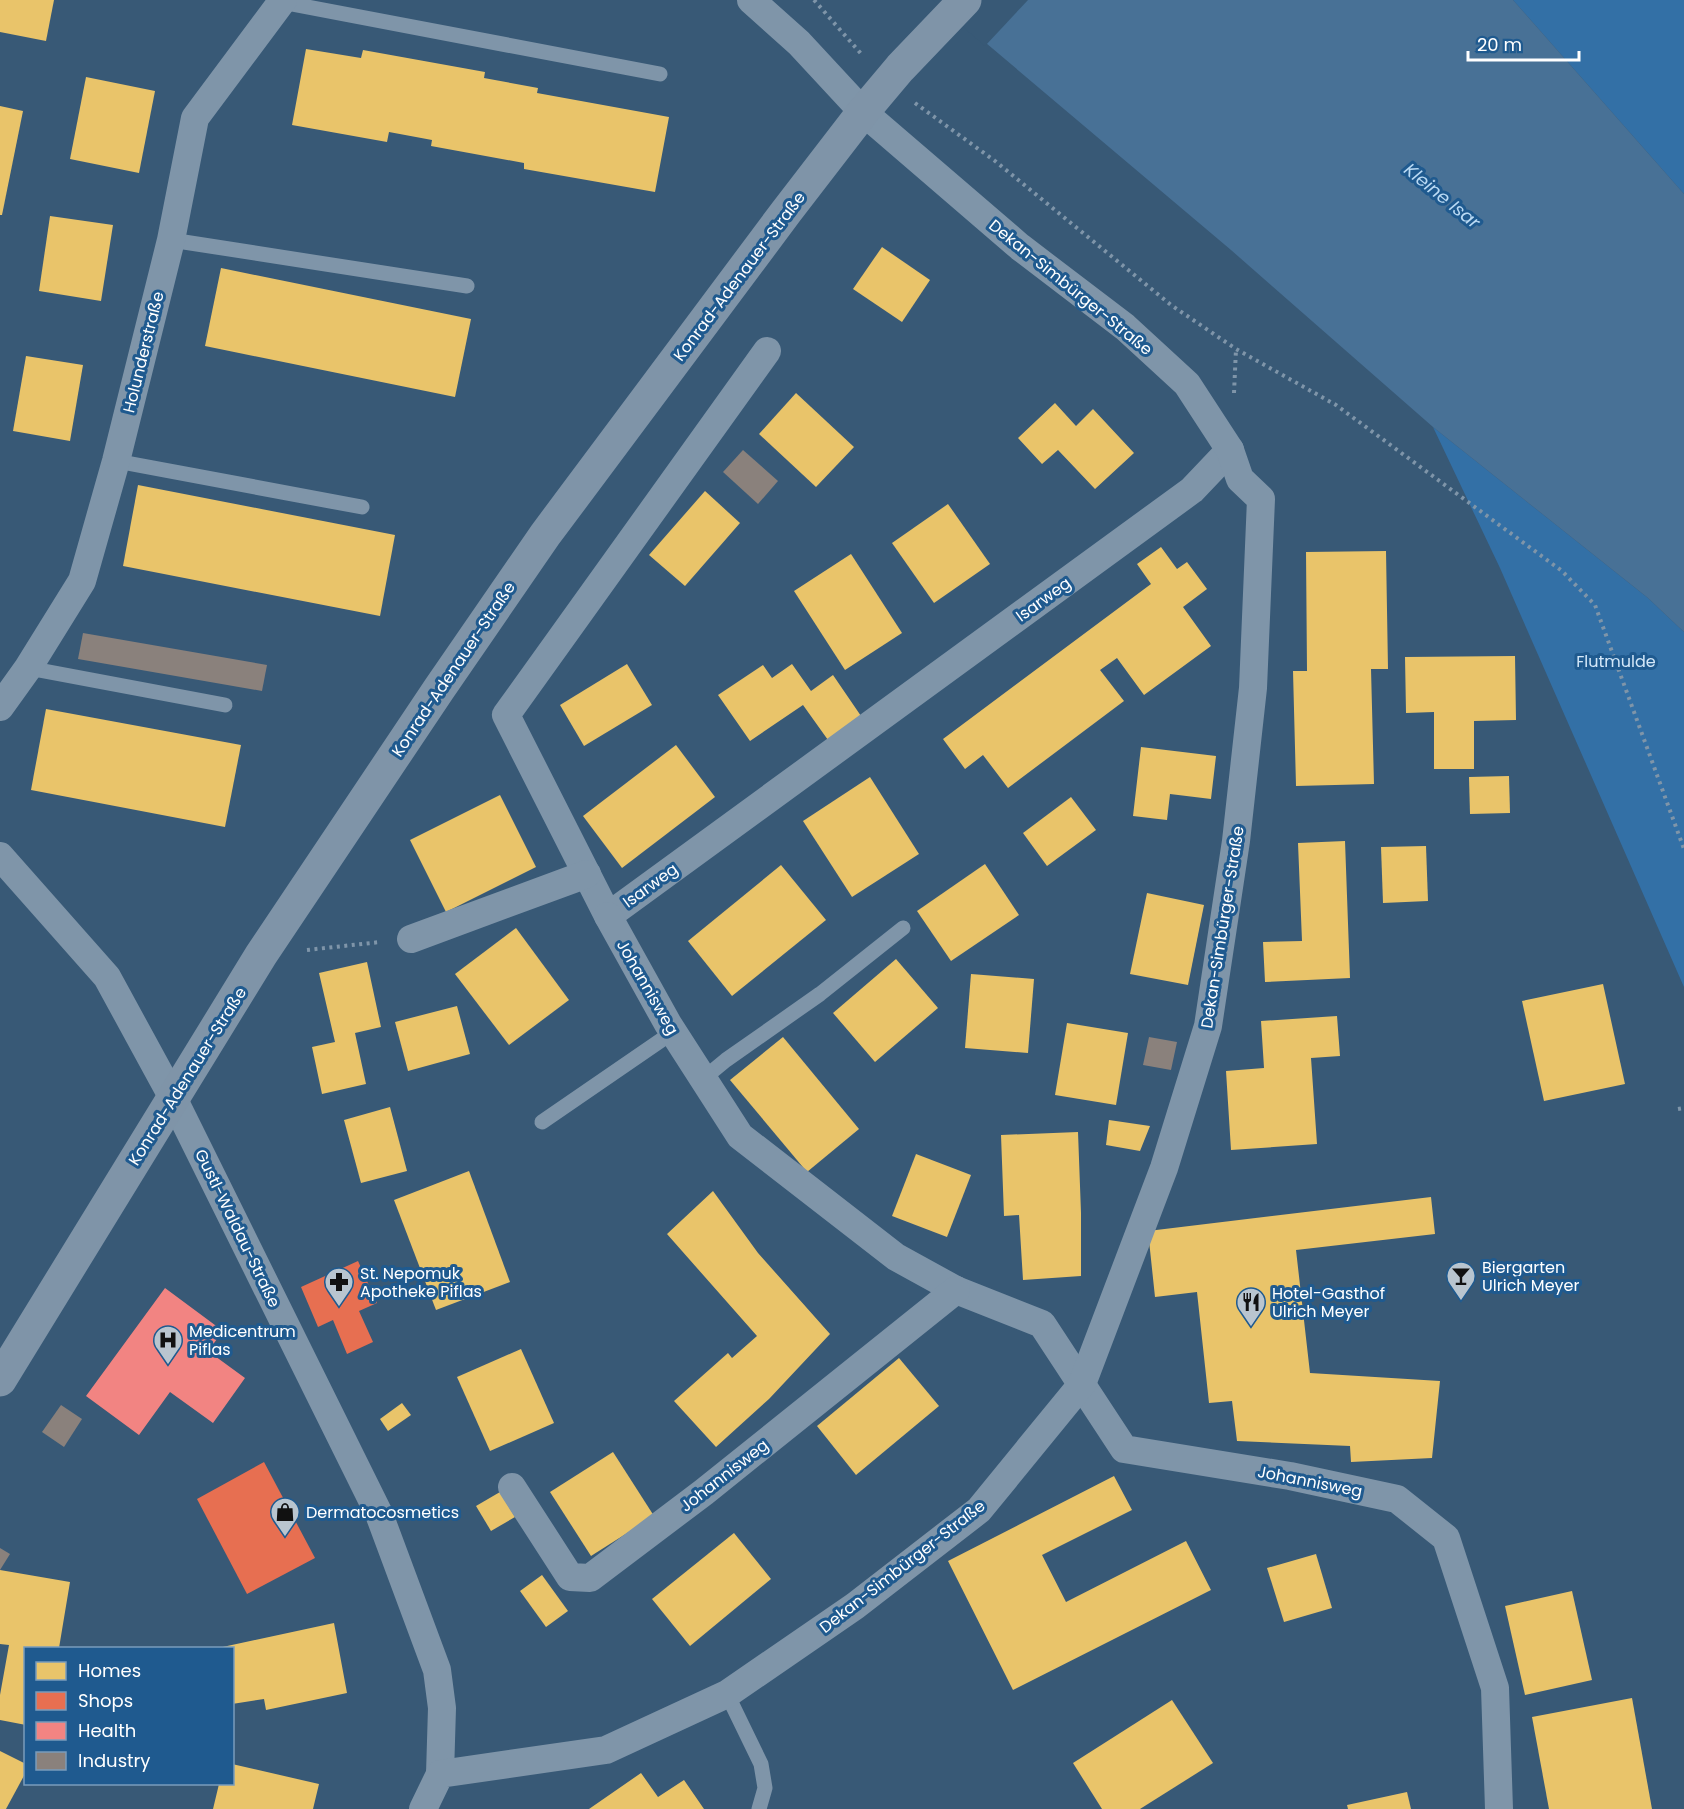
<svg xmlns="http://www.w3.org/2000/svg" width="1684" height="1809" font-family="Poppins,sans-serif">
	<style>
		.green { fill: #3370a6 }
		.water { fill: #487196 }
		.pier { fill: #385976 }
		.homes { fill: #e9c46a }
		.shops { fill: #e76f51 }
		.health { fill: #f28482 }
		.industry { fill: #8a817c }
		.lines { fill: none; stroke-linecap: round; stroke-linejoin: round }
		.path { stroke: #7f95a9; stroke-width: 4; stroke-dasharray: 3 4.5; stroke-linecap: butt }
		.lane { stroke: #7f95a9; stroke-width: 15 }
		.street { stroke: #7f95a9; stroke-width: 28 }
		.primary { stroke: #7f94a8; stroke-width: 33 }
		.labels { text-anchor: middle; stroke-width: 6; stroke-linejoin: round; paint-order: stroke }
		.street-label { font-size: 16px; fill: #fff; stroke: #1f5a8f }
		.park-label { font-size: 16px; fill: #d4e8f9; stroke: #1f5a8f }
		.poi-label { font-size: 16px; fill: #fff; stroke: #1f5a8f; text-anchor: start }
		.water-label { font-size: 18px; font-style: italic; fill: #badaf4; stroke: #1f5a8f }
	</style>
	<rect width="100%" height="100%" fill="#385976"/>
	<g class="green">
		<polygon points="1513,0 1684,0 1684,194"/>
		<polygon points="1433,427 1648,598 1684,632 1684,987 1500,568"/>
	</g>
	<polygon class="water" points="935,0 1513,0 1684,194 1684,632 1648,598 1433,427 1231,250"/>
	<polygon class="pier" points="932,0 1028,0 985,46"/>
	<g class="homes">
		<polygon points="0,0 54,0 46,41 0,32"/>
		<polygon points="306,49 361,58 363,50 485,72 484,78 538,88 537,93 669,117 655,192 524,169 524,163 431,146 432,140 389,132 387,142 292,125"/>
		<polygon points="86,77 155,91 139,173 70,159"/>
		<polygon points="0,106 23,111 2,215 0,215"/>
		<polygon points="50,216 113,225 101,301 39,291"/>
		<polygon points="882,247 930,280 902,322 853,289"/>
		<polygon points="221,268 471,319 455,397 205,346"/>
		<polygon points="26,356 83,365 70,441 13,431"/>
		<polygon points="796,393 854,447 816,487 759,434"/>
		<polygon points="1055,403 1076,426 1093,409 1134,453 1095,489 1058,450 1042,464 1018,438"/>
		<polygon points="138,485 395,535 380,616 123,566"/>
		<polygon points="705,491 740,523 685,586 649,555"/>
		<polygon points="948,504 990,564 934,603 892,543"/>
		<polygon points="1161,547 1177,569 1187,562 1207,589 1183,607 1211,646 1144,695 1117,658 1100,670 1124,701 1008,788 983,755 965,769 943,739 1151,584 1137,564"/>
		<polygon points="1386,551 1388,669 1371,669 1374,784 1296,786 1293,671 1307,671 1306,552"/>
		<polygon points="851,554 902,633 845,670 794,591"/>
		<polygon points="1515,656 1516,720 1474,721 1474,769 1434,769 1434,712 1406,713 1405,657"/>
		<polygon points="627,664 652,705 584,746 560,705"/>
		<polygon points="792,664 811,691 833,675 861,716 828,740 803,705 750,741 718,695 763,665 772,678"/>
		<polygon points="46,709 241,745 225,827 31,790"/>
		<polygon points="676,745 715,797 622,868 583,816"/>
		<polygon points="1141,747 1216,756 1211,799 1170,794 1167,820 1133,816"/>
		<polygon points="1509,776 1510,813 1470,814 1469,777"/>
		<polygon points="870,777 919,854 852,897 803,821"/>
		<polygon points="500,795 536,867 446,912 410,840"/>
		<polygon points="1071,797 1096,830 1047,866 1023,833"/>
		<polygon points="1345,841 1350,978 1265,982 1263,942 1302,941 1298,843"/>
		<polygon points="1426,846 1428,901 1383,903 1381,847"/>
		<polygon points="985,864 1019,915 951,961 917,911"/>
		<polygon points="781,865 826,920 732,996 688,941"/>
		<polygon points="1147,893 1204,905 1188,985 1130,974"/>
		<polygon points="516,928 569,1000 509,1045 455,974"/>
		<polygon points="896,959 938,1008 875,1062 833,1013"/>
		<polygon points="367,962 381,1027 355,1033 366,1084 322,1094 312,1047 335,1042 319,973"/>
		<polygon points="971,974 1034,979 1028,1053 965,1048"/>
		<polygon points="1603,984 1625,1084 1544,1101 1522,1001"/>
		<polygon points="457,1006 470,1054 408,1071 395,1022"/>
		<polygon points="1337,1016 1340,1056 1311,1058 1317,1144 1231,1150 1226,1071 1264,1068 1261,1021"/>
		<polygon points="1067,1023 1128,1033 1116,1105 1055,1095"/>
		<polygon points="783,1037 859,1129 807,1172 730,1080"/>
		<polygon points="390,1107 407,1171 361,1183 344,1120"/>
		<polygon points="1109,1120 1150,1126 1140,1151 1106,1145"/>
		<polygon points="1078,1132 1081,1213 1081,1276 1023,1280 1019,1215 1004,1216 1001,1135"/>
		<polygon points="916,1154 971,1175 947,1237 892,1216"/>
		<polygon points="469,1171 510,1282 436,1310 394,1200"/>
		<polygon points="713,1191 758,1253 830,1334 769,1399 716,1447 674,1401 728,1353 732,1358 757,1336 667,1234"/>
		<polygon points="1431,1197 1435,1234 1296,1250 1310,1373 1440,1381 1432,1458 1351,1462 1350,1446 1237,1441 1232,1401 1209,1403 1197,1292 1155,1297 1148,1231"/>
		<polygon points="521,1349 554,1423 490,1451 457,1377"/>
		<polygon points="899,1358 939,1406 856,1475 817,1426"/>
		<polygon points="402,1403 411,1415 388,1431 380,1419"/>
		<polygon points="613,1452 654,1516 591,1556 550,1492"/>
		<polygon points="1114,1476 1132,1510 1042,1555 1066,1602 1186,1541 1211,1590 1013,1690 948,1561"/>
		<polygon points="500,1492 515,1517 491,1531 476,1506"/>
		<polygon points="734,1533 771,1579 690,1646 652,1599"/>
		<polygon points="1316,1554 1332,1608 1284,1622 1267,1568"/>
		<polygon points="0,1570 70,1582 59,1648 26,1648 26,1725 0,1720 0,1695 9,1645 0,1644"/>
		<polygon points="542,1575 568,1611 546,1627 520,1591"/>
		<polygon points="1572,1591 1592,1680 1525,1695 1505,1606"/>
		<polygon points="334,1623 347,1693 266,1710 264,1699 232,1704 232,1648 218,1648"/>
		<polygon points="1632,1698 1652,1809 1549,1809 1532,1717"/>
		<polygon points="1172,1700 1213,1763 1140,1809 1102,1809 1073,1763"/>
		<polygon points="0,1751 26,1764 26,1772 6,1809 0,1809"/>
		<polygon points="232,1764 319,1784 313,1809 213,1809 219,1784 232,1784"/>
		<polygon points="641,1773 658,1797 684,1780 704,1809 589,1809"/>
		<polygon points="1407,1792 1411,1809 1348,1809 1347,1805"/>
	</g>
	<g class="shops">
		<polygon points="358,1261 377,1303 359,1311 373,1342 347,1354 333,1320 318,1327 301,1287"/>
		<polygon points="264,1462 315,1558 247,1594 197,1499"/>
	</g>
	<polygon class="health" points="165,1288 223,1331 208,1351 245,1378 213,1423 170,1392 139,1435 86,1396"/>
	<g class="industry">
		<polygon points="743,450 778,481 758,504 723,472"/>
		<polygon points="83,633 267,665 262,691 78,659"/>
		<polygon points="1149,1037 1177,1042 1171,1070 1143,1065"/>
		<polygon points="61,1405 82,1419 64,1447 42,1432"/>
		<polygon points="0,1548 10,1554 0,1570"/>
	</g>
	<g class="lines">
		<g class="path">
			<polyline points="814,0 863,56"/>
			<polyline points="915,103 995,161 1171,305 1236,349 1336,405 1562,571 1595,605 1684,849"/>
			<polyline points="1234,393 1236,349"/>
			<polyline points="307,950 380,942"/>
			<polyline points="1678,1109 1684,1108"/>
		</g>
		<g class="lane">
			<polyline points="281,2 660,74"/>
			<polyline points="171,240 467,286"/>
			<polyline points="116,461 362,507"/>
			<polyline points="28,668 225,705"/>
			<polyline points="703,1079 726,1060 820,994 903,928"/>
			<polyline points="542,1122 673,1032"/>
			<polyline points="727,1694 761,1764 765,1788 759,1809"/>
		</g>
		<g class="street">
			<polyline points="767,351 506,715 608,916 1192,490 1230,450"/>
			<polyline points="0,707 28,668 82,581 116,461 171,240 195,118 283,0"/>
			<polyline points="0,856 107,977 173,1098 379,1514 437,1670 442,1708 440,1774"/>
			<polyline points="608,916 668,1024 740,1136 896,1257 956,1290 1042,1324 1124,1449 1290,1476 1397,1499 1446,1538 1495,1688 1499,1809"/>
			<polyline points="411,939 587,874"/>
			<polyline points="512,1487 570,1577 590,1578 704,1492 956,1290"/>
			<polyline points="423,1809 440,1774 606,1750 727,1694 855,1606 979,1510 1082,1384 1164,1168 1208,1026 1236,841 1253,688 1261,499 1240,479 1230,450 1187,384 1125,327 1020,247 863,112 799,43 751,0"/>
		</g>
		<polyline class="primary" points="0,1380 261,955 439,689 545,535 786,212 863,112 900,68 965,0"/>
	</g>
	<defs>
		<g id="bar-pin" transform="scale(1.5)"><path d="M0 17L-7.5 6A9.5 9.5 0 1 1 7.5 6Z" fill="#b9c5cf" stroke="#1f5a8f"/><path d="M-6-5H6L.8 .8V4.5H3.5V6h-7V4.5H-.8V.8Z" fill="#111"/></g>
		<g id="pharmacy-pin" transform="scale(1.5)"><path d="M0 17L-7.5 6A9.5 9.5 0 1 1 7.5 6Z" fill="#b9c5cf" stroke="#1f5a8f"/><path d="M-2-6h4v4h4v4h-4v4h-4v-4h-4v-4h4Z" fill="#111"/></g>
		<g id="restaurant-pin" transform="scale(1.5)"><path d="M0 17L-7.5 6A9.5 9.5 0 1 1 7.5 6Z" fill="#b9c5cf" stroke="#1f5a8f"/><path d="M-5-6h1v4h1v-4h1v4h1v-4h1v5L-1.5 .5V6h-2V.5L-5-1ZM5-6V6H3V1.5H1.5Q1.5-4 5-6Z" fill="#111"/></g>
		<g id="hospital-pin" transform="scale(1.5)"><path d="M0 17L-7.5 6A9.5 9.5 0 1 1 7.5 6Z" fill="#b9c5cf" stroke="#1f5a8f"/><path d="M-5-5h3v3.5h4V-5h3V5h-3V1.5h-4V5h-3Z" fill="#111"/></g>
		<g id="shop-pin" transform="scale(1.5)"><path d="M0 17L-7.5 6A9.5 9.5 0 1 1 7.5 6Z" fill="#b9c5cf" stroke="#1f5a8f"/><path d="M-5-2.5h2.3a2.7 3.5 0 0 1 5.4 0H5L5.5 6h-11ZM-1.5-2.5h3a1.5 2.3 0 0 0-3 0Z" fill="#111"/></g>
	</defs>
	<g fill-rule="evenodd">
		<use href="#bar-pin" x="1461" y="1276"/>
		<use href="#pharmacy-pin" x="339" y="1282"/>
		<use href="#restaurant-pin" x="1251" y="1302"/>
		<use href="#hospital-pin" x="168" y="1340"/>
		<use href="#shop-pin" x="285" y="1512"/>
	</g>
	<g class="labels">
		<g class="street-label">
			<text transform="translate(739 276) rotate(-53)" y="6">Konrad-Adenauer-Straße</text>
			<text transform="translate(1071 287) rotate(39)" y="6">Dekan-Simbürger-Straße</text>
			<text transform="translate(143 352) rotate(-76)" y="6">Holunderstraße</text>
			<text transform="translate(1043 599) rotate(-36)" y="6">Isarweg</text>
			<text transform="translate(453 669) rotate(-56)" y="6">Konrad-Adenauer-Straße</text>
			<text transform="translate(650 885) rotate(-36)" y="6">Isarweg</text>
			<text transform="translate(1222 927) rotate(-81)" y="6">Dekan-Simbürger-Straße</text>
			<text transform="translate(648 987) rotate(60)" y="6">Johannisweg</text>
			<text transform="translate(187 1076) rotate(-58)" y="6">Konrad-Adenauer-Straße</text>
			<text transform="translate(238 1228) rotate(64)" y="6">Gustl-Waldau-Straße</text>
			<text transform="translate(724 1475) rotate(-38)" y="6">Johannisweg</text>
			<text transform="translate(1310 1481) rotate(11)" y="6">Johannisweg</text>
			<text transform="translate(902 1566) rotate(-38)" y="6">Dekan-Simbürger-Straße</text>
		</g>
		<g class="park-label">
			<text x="1616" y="667">Flutmulde</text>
		</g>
		<g class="poi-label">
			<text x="1482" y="1273">Biergarten<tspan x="1482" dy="18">Ulrich Meyer</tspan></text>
			<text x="360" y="1279">St. Nepomuk<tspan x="360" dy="18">Apotheke Piflas</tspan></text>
			<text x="1272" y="1299">Hotel-Gasthof<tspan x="1272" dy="18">Ulrich Meyer</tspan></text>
			<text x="189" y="1337">Medicentrum<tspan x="189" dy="18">Piflas</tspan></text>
			<text x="306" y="1518">Dermatocosmetics</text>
		</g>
		<g class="water-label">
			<text transform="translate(1442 196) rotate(39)" y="6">Kleine Isar</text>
		</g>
	</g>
	<rect x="24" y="1647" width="210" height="138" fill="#1f5a8f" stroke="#799cbc" stroke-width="1.5"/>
	<rect x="36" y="1662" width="30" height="18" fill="#e9c46a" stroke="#799cbc" stroke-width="1.5"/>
	<text x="78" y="1677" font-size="18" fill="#ffffff">Homes</text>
	<rect x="36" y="1692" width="30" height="18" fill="#e76f51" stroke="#799cbc" stroke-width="1.5"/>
	<text x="78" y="1707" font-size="18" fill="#ffffff">Shops</text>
	<rect x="36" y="1722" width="30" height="18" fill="#f28482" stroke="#799cbc" stroke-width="1.5"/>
	<text x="78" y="1737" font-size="18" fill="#ffffff">Health</text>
	<rect x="36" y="1752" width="30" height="18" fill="#8a817c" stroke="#799cbc" stroke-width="1.5"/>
	<text x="78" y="1767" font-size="18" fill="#ffffff">Industry</text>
	<path d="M1468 51v9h111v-9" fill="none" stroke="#ffffff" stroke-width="3"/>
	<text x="1477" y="51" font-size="18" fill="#ffffff" stroke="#1f5a8f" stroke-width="4.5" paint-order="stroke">20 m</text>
</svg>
